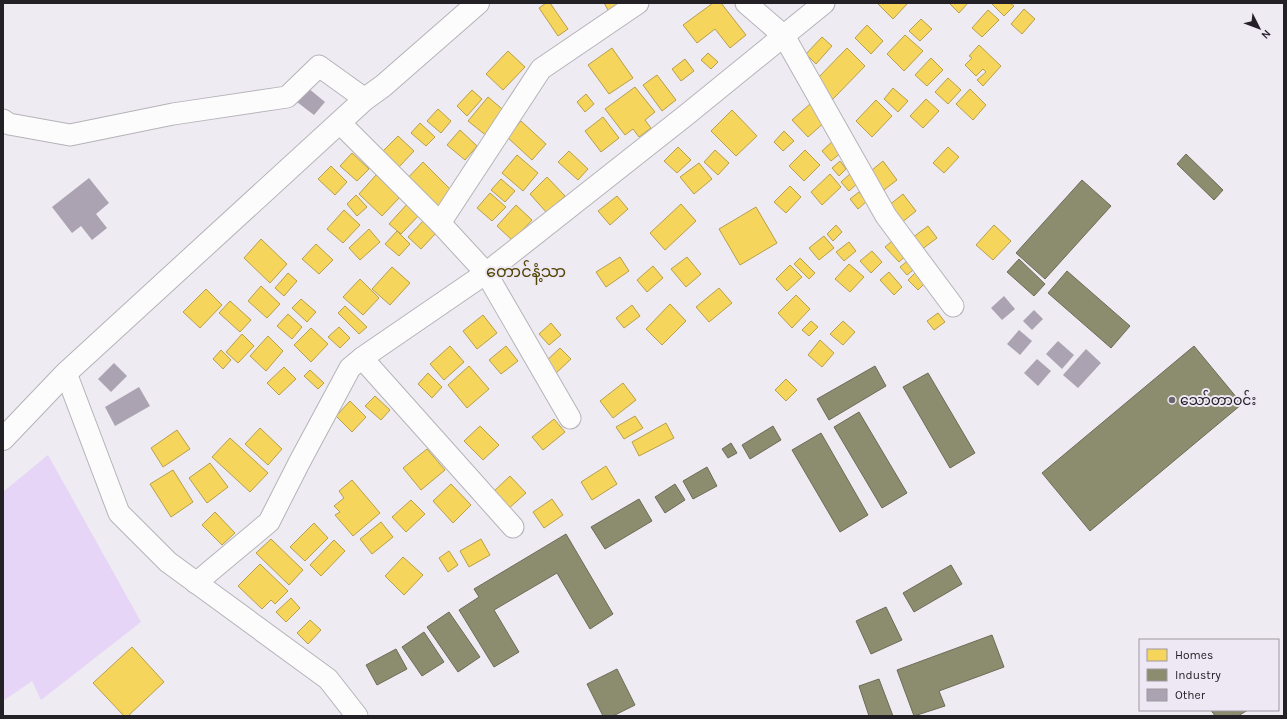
<svg xmlns="http://www.w3.org/2000/svg" width="1287" height="719" font-family="Karla,'Noto Sans Myanmar',sans-serif">
	<style>
		.green { fill: #e6d5f6 }
		.homes { fill: #f6d55c; stroke: #b79f4c }
		.industry { fill: #8c8c6e; stroke: #6c6c58 }
		.building { fill: #aba2b2 }
		.lines { fill: none; stroke-linecap: round; stroke-linejoin: round }
		.minor-casing { stroke: #b5b3b8; stroke-width: 23 }
		.major-casing { stroke: #b5b3b8; stroke-width: 24 }
		.minor { stroke: #fcfcfd; stroke-width: 21 }
		.major { stroke: #fcfcfd; stroke-width: 22 }
		.poi-dot { fill: #6a686d; stroke: #eee8f5; stroke-width: 1.5 }
		.labels { text-anchor: middle; stroke-width: 4; stroke-linejoin: round; paint-order: stroke }
		.poi-label { font-size: 14px; fill: #232126; stroke: #eee8f5; text-anchor: start }
		.quarter-label { font-size: 16px; fill: #504501; stroke: #eee8f5 }
	</style>
	<rect width="100%" height="100%" fill="#eeebf2"/>
	<polygon class="green" points="48,455 141,622 41,700 32,681 3,701 3,492"/>
	<g class="homes">
		<polygon points="546,3 550,3 568,29 558,36 539,8"/>
		<polygon points="604,3 632,3 611,15"/>
		<polygon points="713,3 721,3 746,35 730,48 715,29 697,43 683,25"/>
		<polygon points="877,3 908,3 893,19"/>
		<polygon points="949,3 968,3 959,13"/>
		<polygon points="993,3 1010,3 1014,6 1004,16 992,4"/>
		<polygon points="1024,9 1035,19 1022,34 1011,24"/>
		<polygon points="988,10 999,20 982,37 972,28"/>
		<polygon points="921,19 932,29 920,41 909,31"/>
		<polygon points="867,25 883,41 871,54 855,38"/>
		<polygon points="905,35 923,51 904,71 887,54"/>
		<polygon points="822,37 832,46 816,64 806,54"/>
		<polygon points="979,45 1001,66 983,86 977,80 986,72 983,69 976,76 965,65 972,58 969,56"/>
		<polygon points="612,48 633,78 609,94 588,65"/>
		<polygon points="847,48 865,66 833,99 815,81"/>
		<polygon points="508,51 525,67 503,90 486,74"/>
		<polygon points="708,53 718,62 711,69 701,60"/>
		<polygon points="931,58 943,70 927,86 915,75"/>
		<polygon points="685,59 694,71 681,81 672,69"/>
		<polygon points="657,75 676,100 662,111 643,85"/>
		<polygon points="948,78 961,90 948,104 935,92"/>
		<polygon points="635,87 655,112 645,120 651,128 639,137 633,129 625,135 605,109"/>
		<polygon points="893,88 908,101 898,112 884,99"/>
		<polygon points="970,89 986,105 973,120 956,104"/>
		<polygon points="472,90 482,99 467,116 457,106"/>
		<polygon points="586,94 594,104 585,112 577,102"/>
		<polygon points="488,97 508,114 488,137 468,121"/>
		<polygon points="926,99 939,111 923,128 910,116"/>
		<polygon points="876,100 892,116 872,137 856,121"/>
		<polygon points="810,104 826,121 808,137 792,120"/>
		<polygon points="438,109 451,121 441,133 427,121"/>
		<polygon points="732,110 757,136 736,156 711,131"/>
		<polygon points="603,117 619,138 601,152 585,131"/>
		<polygon points="521,121 546,144 532,160 507,137"/>
		<polygon points="420,123 435,137 426,146 411,133"/>
		<polygon points="460,130 477,146 465,160 447,145"/>
		<polygon points="784,131 794,141 783,151 774,142"/>
		<polygon points="398,136 414,151 398,168 381,153"/>
		<polygon points="834,140 843,151 831,161 822,151"/>
		<polygon points="678,147 691,160 677,173 664,161"/>
		<polygon points="948,147 959,157 944,173 933,163"/>
		<polygon points="715,150 729,163 718,175 704,162"/>
		<polygon points="805,150 820,165 804,181 789,166"/>
		<polygon points="569,151 588,169 578,180 558,162"/>
		<polygon points="352,153 369,169 357,181 340,166"/>
		<polygon points="517,155 538,173 523,191 502,173"/>
		<polygon points="840,161 846,169 839,176 832,168"/>
		<polygon points="883,161 897,180 880,193 866,175"/>
		<polygon points="423,162 453,192 433,213 403,183"/>
		<polygon points="699,163 712,179 694,194 680,177"/>
		<polygon points="331,166 347,182 335,195 318,179"/>
		<polygon points="851,173 859,182 849,191 841,182"/>
		<polygon points="830,174 841,187 822,205 811,192"/>
		<polygon points="376,175 400,197 382,216 359,194"/>
		<polygon points="547,177 565,196 547,213 530,194"/>
		<polygon points="501,179 515,191 505,202 491,190"/>
		<polygon points="790,186 801,197 786,213 774,202"/>
		<polygon points="859,192 867,201 858,209 850,199"/>
		<polygon points="490,193 506,207 492,221 477,208"/>
		<polygon points="903,194 916,211 901,223 888,206"/>
		<polygon points="356,195 367,207 357,216 347,204"/>
		<polygon points="617,196 628,209 610,225 598,211"/>
		<polygon points="409,202 421,213 401,234 389,224"/>
		<polygon points="681,204 696,221 665,250 650,233"/>
		<polygon points="516,205 532,220 513,241 497,226"/>
		<polygon points="756,207 777,243 740,265 719,229"/>
		<polygon points="344,210 360,225 343,243 327,229"/>
		<polygon points="424,220 437,232 421,249 408,237"/>
		<polygon points="836,225 842,232 833,241 827,234"/>
		<polygon points="994,225 1011,241 993,260 976,245"/>
		<polygon points="928,226 937,238 921,250 912,238"/>
		<polygon points="369,229 380,242 360,260 349,248"/>
		<polygon points="397,231 410,244 399,256 385,244"/>
		<polygon points="824,236 834,248 819,260 809,248"/>
		<polygon points="897,237 910,252 899,262 885,247"/>
		<polygon points="261,239 287,264 270,283 244,258"/>
		<polygon points="849,242 856,251 844,261 836,252"/>
		<polygon points="316,244 333,260 319,274 302,259"/>
		<polygon points="872,251 882,262 871,273 860,261"/>
		<polygon points="620,257 629,271 606,287 596,272"/>
		<polygon points="687,257 701,274 686,287 671,269"/>
		<polygon points="800,258 815,273 809,279 794,264"/>
		<polygon points="911,258 918,266 907,275 900,267"/>
		<polygon points="849,264 864,277 850,292 835,279"/>
		<polygon points="790,265 802,277 787,291 776,279"/>
		<polygon points="653,266 663,278 647,292 637,280"/>
		<polygon points="392,267 410,283 390,305 372,289"/>
		<polygon points="889,272 902,287 894,295 880,280"/>
		<polygon points="288,273 297,281 284,296 275,288"/>
		<polygon points="915,273 925,283 918,290 908,280"/>
		<polygon points="360,279 379,298 363,315 343,297"/>
		<polygon points="261,286 280,304 267,318 248,301"/>
		<polygon points="719,288 732,303 709,322 696,307"/>
		<polygon points="206,289 222,305 200,328 183,312"/>
		<polygon points="796,295 810,309 792,328 778,313"/>
		<polygon points="301,299 316,312 307,322 292,308"/>
		<polygon points="230,301 251,320 240,332 219,313"/>
		<polygon points="670,304 686,321 662,345 646,329"/>
		<polygon points="632,305 640,316 624,328 616,318"/>
		<polygon points="345,306 367,327 359,334 338,313"/>
		<polygon points="938,313 945,322 934,330 927,321"/>
		<polygon points="288,314 302,327 292,339 277,326"/>
		<polygon points="483,315 497,333 477,349 463,331"/>
		<polygon points="811,321 818,327 809,336 802,330"/>
		<polygon points="843,321 855,332 843,345 830,334"/>
		<polygon points="551,323 561,335 549,345 539,334"/>
		<polygon points="339,327 350,338 340,348 328,337"/>
		<polygon points="311,328 328,344 311,362 294,345"/>
		<polygon points="242,334 254,346 238,363 226,352"/>
		<polygon points="268,336 283,351 266,371 250,356"/>
		<polygon points="820,340 834,353 822,367 808,355"/>
		<polygon points="450,346 464,362 444,380 430,364"/>
		<polygon points="506,346 518,361 501,374 489,360"/>
		<polygon points="560,348 571,359 554,375 543,364"/>
		<polygon points="221,350 231,360 223,369 213,359"/>
		<polygon points="469,366 489,389 467,408 448,385"/>
		<polygon points="284,367 296,379 279,395 267,383"/>
		<polygon points="310,370 324,383 318,389 304,376"/>
		<polygon points="428,373 442,387 432,398 418,384"/>
		<polygon points="786,379 797,390 786,401 775,390"/>
		<polygon points="623,383 636,400 613,418 600,401"/>
		<polygon points="375,396 390,410 381,420 365,406"/>
		<polygon points="350,401 366,417 352,432 336,416"/>
		<polygon points="635,416 643,428 624,439 616,427"/>
		<polygon points="554,419 565,432 543,450 532,437"/>
		<polygon points="666,423 674,438 639,456 632,442"/>
		<polygon points="480,426 499,445 483,460 464,441"/>
		<polygon points="260,428 282,449 268,465 245,444"/>
		<polygon points="177,430 190,449 163,467 151,448"/>
		<polygon points="230,438 268,473 250,492 212,457"/>
		<polygon points="427,449 445,470 421,490 403,468"/>
		<polygon points="210,463 228,487 207,503 189,478"/>
		<polygon points="606,466 617,484 592,500 581,482"/>
		<polygon points="173,470 193,502 171,517 150,484"/>
		<polygon points="510,476 526,493 507,510 492,493"/>
		<polygon points="352,480 380,513 353,536 335,515 340,512 334,506 344,498 339,491"/>
		<polygon points="451,484 471,505 453,523 433,501"/>
		<polygon points="552,499 563,515 544,528 533,512"/>
		<polygon points="411,500 425,514 406,532 392,517"/>
		<polygon points="215,512 235,533 222,545 202,525"/>
		<polygon points="381,522 393,537 372,554 360,539"/>
		<polygon points="314,523 328,538 305,561 290,547"/>
		<polygon points="271,539 303,570 289,585 256,553"/>
		<polygon points="481,539 490,555 469,567 460,551"/>
		<polygon points="334,540 345,551 321,576 310,565"/>
		<polygon points="449,551 458,565 448,572 439,558"/>
		<polygon points="403,557 423,575 404,595 385,576"/>
		<polygon points="260,564 288,591 275,604 271,600 262,609 238,586"/>
		<polygon points="291,598 300,608 286,622 276,612"/>
		<polygon points="310,620 321,630 308,644 297,633"/>
		<polygon points="132,647 164,682 128,716 124,716 93,683"/>
	</g>
	<g class="industry">
		<polygon points="1186,154 1223,190 1214,200 1177,164"/>
		<polygon points="1082,180 1111,206 1045,279 1016,253"/>
		<polygon points="1019,259 1045,284 1034,296 1007,272"/>
		<polygon points="1067,271 1130,326 1111,348 1048,293"/>
		<polygon points="1194,346 1242,404 1090,531 1042,473"/>
		<polygon points="875,366 886,386 829,420 817,399"/>
		<polygon points="928,373 975,453 950,468 903,387"/>
		<polygon points="859,412 907,493 882,508 834,427"/>
		<polygon points="773,426 781,440 750,459 742,445"/>
		<polygon points="821,433 868,515 840,532 792,450"/>
		<polygon points="731,443 737,453 728,458 722,449"/>
		<polygon points="707,467 717,486 693,499 683,481"/>
		<polygon points="675,484 685,500 665,513 655,497"/>
		<polygon points="639,499 652,521 605,549 591,527"/>
		<polygon points="566,534 613,614 590,629 557,573 494,610 519,652 494,667 459,610 479,597 474,589"/>
		<polygon points="951,565 962,584 914,612 903,593"/>
		<polygon points="886,607 902,640 871,654 856,621"/>
		<polygon points="449,612 480,657 458,672 427,627"/>
		<polygon points="424,632 444,662 422,676 402,647"/>
		<polygon points="992,635 1004,667 939,691 945,706 914,716 897,670"/>
		<polygon points="396,649 407,669 377,685 366,665"/>
		<polygon points="617,669 635,705 613,716 603,716 587,684"/>
		<polygon points="879,679 893,716 869,716 859,686"/>
		<polygon points="1211,710 1248,710 1238,716 1215,716"/>
	</g>
	<g class="building">
		<polygon points="308,88 325,102 314,115 297,102"/>
		<polygon points="89,178 109,203 96,214 107,228 92,240 81,226 72,233 52,207"/>
		<polygon points="1004,296 1015,309 1002,320 991,308"/>
		<polygon points="1034,310 1043,319 1032,330 1023,321"/>
		<polygon points="1019,330 1032,341 1020,355 1007,344"/>
		<polygon points="1058,341 1074,355 1062,369 1046,354"/>
		<polygon points="1086,349 1101,363 1078,388 1063,375"/>
		<polygon points="1037,359 1051,371 1038,386 1024,373"/>
		<polygon points="114,363 127,376 111,392 98,379"/>
		<polygon points="139,387 150,406 115,426 105,407"/>
	</g>
	<g class="lines">
		<g class="minor-casing">
			<g id="minor">
				<polyline points="746,3 784,36 886,216 953,306"/>
				<polyline points="3,120 9,124 70,135 173,114 287,97 319,66 365,99"/>
				<polyline points="340,123 440,223 486,273 570,418"/>
				<polyline points="440,223 541,69 638,3"/>
				<polyline points="362,358 513,527"/>
				<polyline points="66,373 119,513 168,562 328,679 357,716"/>
				<polyline points="196,583 269,522 300,461 350,368 362,358 486,273 685,116 824,3"/>
			</g>
		</g>
		<g class="major-casing">
			<polyline id="major" points="3,439 66,373 365,99 383,86 478,3"/>
		</g>
		<use href="#minor" class="minor"/>
		<use href="#major" class="major"/>
	</g>
	<circle class="poi-dot" cx="1172" cy="400" r="4"/>
	<g class="labels">
		<g class="poi-label">
			<text x="1180" y="405">သော်တာဝင်း</text>
		</g>
		<g class="quarter-label">
			<text x="526" y="277">တောင်နံ့သာ</text>
		</g>
	</g>
	<rect width="1287" height="719" fill="none" stroke="#232126" stroke-width="8"/>
	<rect x="1139" y="639" width="140" height="72" fill="#eee8f5" stroke="#9d98a2"/>
	<rect x="1147" y="649" width="20" height="12" fill="#f6d55c" stroke="#9d98a2"/>
	<text x="1175" y="659" font-size="12" fill="#232126">Homes</text>
	<rect x="1147" y="669" width="20" height="12" fill="#8c8c6e" stroke="#9d98a2"/>
	<text x="1175" y="679" font-size="12" fill="#232126">Industry</text>
	<rect x="1147" y="689" width="20" height="12" fill="#aba2b2" stroke="#9d98a2"/>
	<text x="1175" y="699" font-size="12" fill="#232126">Other</text>
	<g transform="translate(1259 28) rotate(132)" stroke="#eee8f5" stroke-width="3" paint-order="stroke">
	<path d="M0-3L7 15L0 10L-7 15Z" fill="#232126"/>
	<text y="-6" font-size="11" font-weight="bold" text-anchor="middle" fill="#232126">N</text>
	</g>
</svg>
